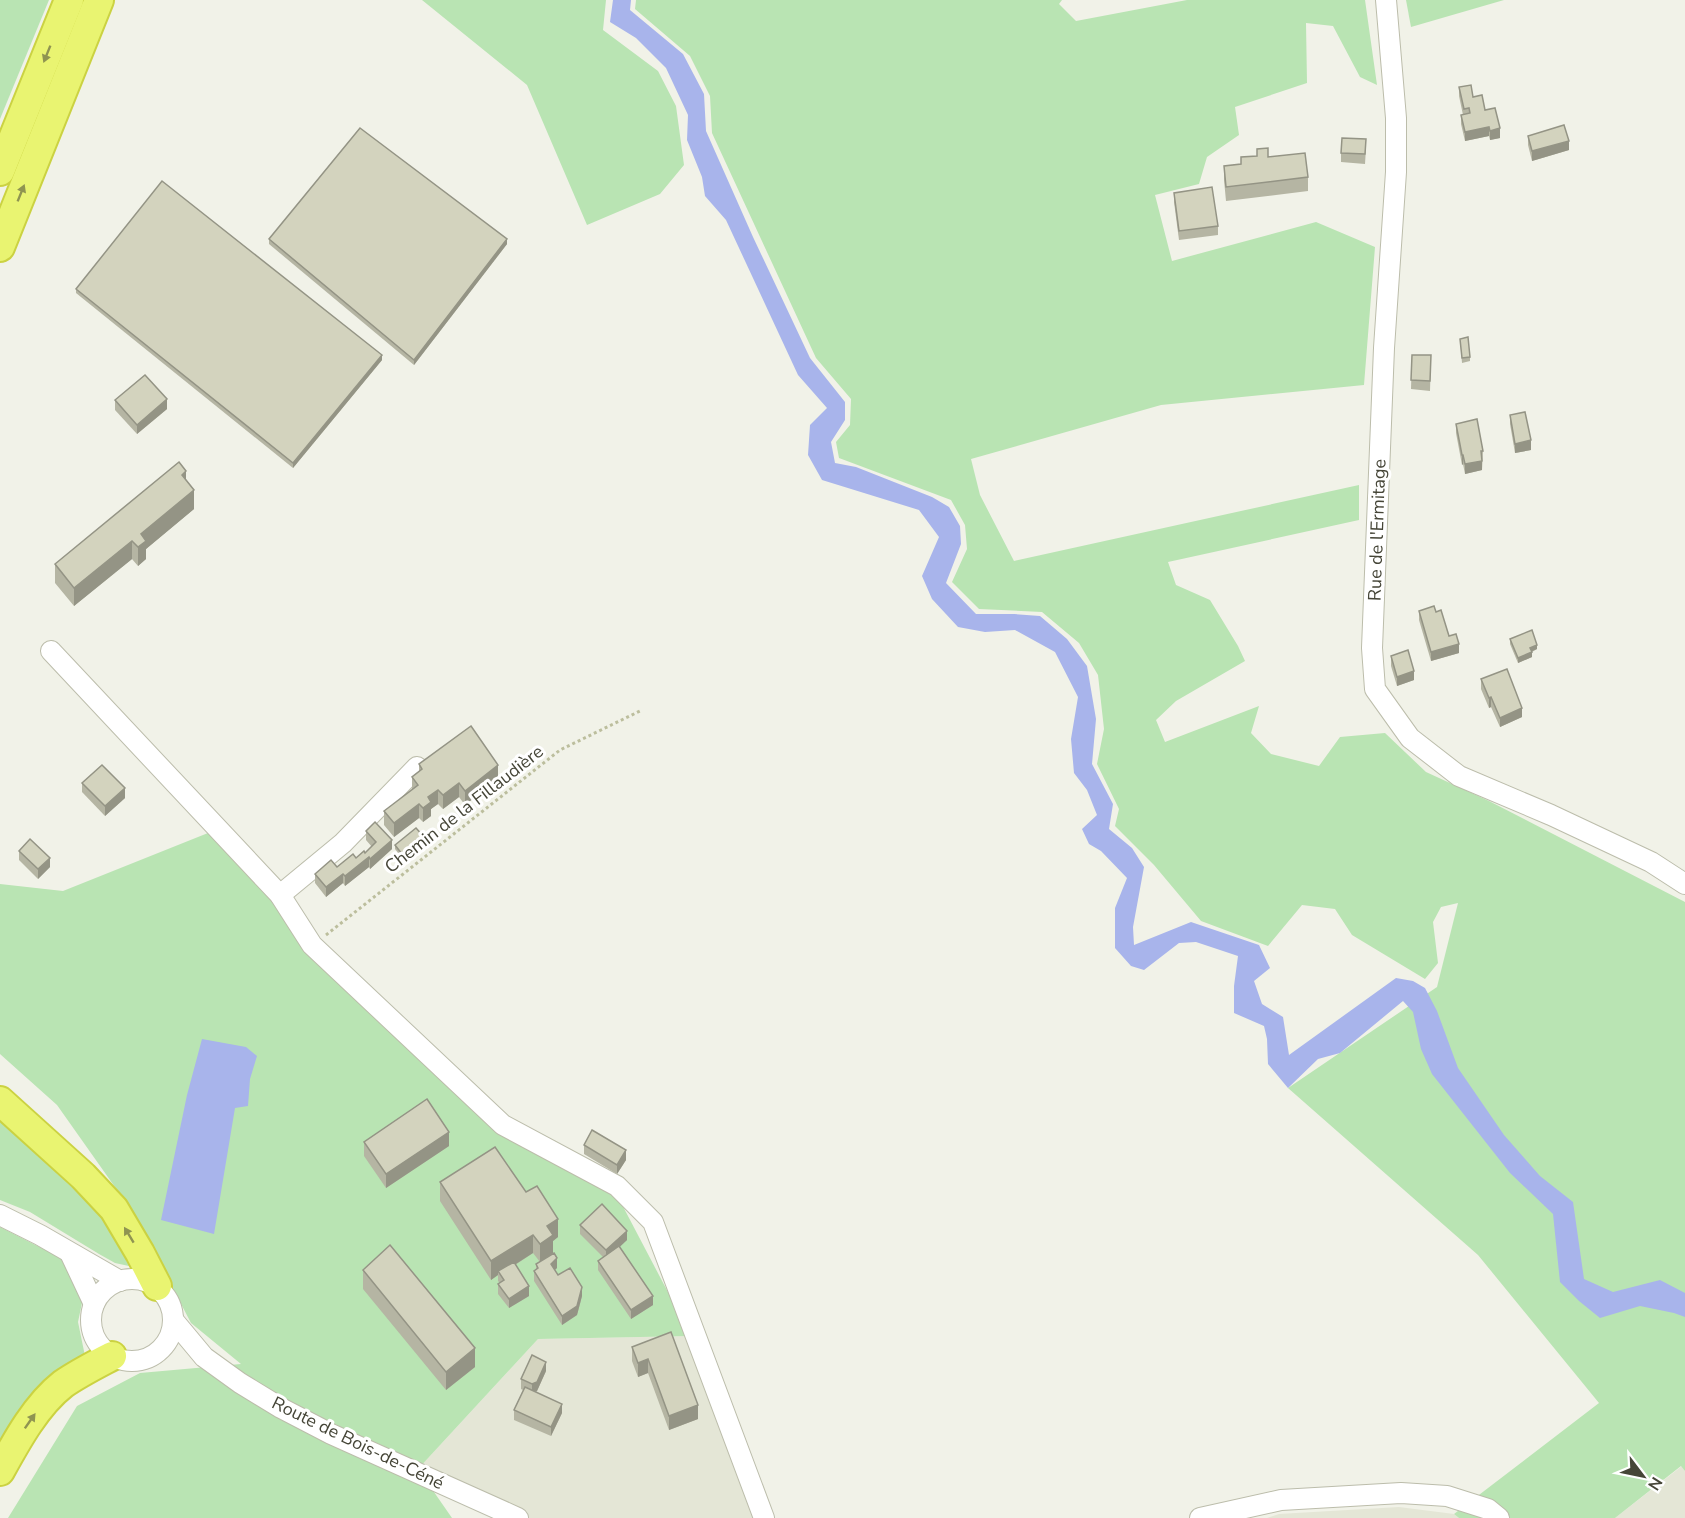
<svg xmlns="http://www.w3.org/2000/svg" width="1685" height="1518" font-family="'Nunito Sans',sans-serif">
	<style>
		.residential { fill: #e4e6d6 }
		.green { fill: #b9e4b3 }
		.water { fill: #a8b4eb }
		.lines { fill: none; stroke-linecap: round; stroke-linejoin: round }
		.minor-casing { stroke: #bcbdab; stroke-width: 22 }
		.highway-casing { stroke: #cbd242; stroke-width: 32 }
		.path { stroke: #bcbe9d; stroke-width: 3; stroke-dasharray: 3 3; stroke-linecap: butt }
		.minor { stroke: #fff; stroke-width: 20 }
		.highway { stroke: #e9f471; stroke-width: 28 }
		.wall { fill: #b5b5a3 }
		.shaded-wall { fill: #949485 }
		.building { fill: #d3d3be; stroke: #949485; stroke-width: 1.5 }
		.oneway { fill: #8f9451 }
		.labels { text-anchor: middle; stroke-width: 6; stroke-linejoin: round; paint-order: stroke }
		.street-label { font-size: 18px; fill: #454537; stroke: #fff }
	</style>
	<rect width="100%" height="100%" fill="#f1f2e8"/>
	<g class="residential">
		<polygon points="691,1336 761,1518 515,1518 418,1469 538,1339"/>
		<polygon points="1682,1466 1685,1471 1685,1518 1615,1518"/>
		<polygon points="1399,1507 1454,1514 1459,1518 1267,1518 1279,1514"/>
	</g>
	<g class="green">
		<polygon points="0,0 49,0 0,119"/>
		<polygon points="422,0 606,0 603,30 658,71 676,106 684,165 660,194 587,225 527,85"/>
		<polygon points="636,0 1062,0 1059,4 1076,21 1187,0 1365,0 1377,85 1360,77 1333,26 1306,23 1307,83 1235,107 1239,135 1207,157 1199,184 1155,195 1172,261 1316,222 1375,247 1364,385 1161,405 971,459 980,495 1014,561 1359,485 1359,520 1168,562 1176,585 1210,600 1238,646 1245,661 1176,701 1156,720 1165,742 1259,706 1251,733 1271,754 1319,766 1340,737 1385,733 1426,772 1489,801 1685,902 1685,1471 1681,1466 1615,1518 1459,1518 1454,1514 1599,1403 1478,1255 1288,1088 1437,987 1458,903 1441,907 1433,922 1438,963 1425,979 1352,935 1335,909 1302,905 1268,946 1201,921 1154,865 1115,826 1119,809 1097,764 1104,729 1098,675 1079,643 1042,612 979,609 952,582 967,549 965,525 951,500 839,458 836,442 850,425 851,399 816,358 712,133 710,96 690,56 635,9"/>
		<polygon points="1406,0 1504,0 1411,27"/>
		<polygon points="218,829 464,1100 618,1197 691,1336 538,1339 418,1469 452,1518 8,1518 77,1406 140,1373 241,1364 191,1323 134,1214 57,1105 0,1054 0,884 63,891"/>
		<polygon points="0,1117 79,1184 128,1242 138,1268 115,1263 99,1254 30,1212 0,1200"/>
		<polygon points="0,1227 65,1260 83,1298 78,1322 85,1356 0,1457"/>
	</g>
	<g class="water">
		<polygon points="613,0 631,0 630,10 683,54 704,94 706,131 753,237 810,358 845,402 845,420 831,442 835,463 856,467 932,497 949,507 960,526 961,544 946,583 976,614 1014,614 1040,616 1067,639 1087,666 1096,719 1092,764 1113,804 1109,829 1132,848 1144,867 1133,927 1134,945 1191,922 1259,945 1270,968 1254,981 1262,1004 1283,1017 1289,1055 1396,978 1413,981 1425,988 1437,1011 1458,1068 1504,1135 1540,1176 1573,1202 1584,1279 1613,1292 1660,1280 1685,1293 1685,1317 1674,1313 1640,1306 1600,1318 1579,1301 1560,1282 1553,1214 1510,1173 1432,1074 1421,1049 1413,1012 1403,1001 1340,1053 1318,1059 1288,1088 1268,1064 1267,1039 1264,1026 1234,1013 1234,986 1238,956 1196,942 1179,943 1144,970 1131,966 1115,948 1115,908 1127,878 1101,851 1089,844 1082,829 1097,815 1087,790 1074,773 1071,739 1078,697 1055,652 1015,630 985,632 958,627 932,599 922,576 939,537 919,510 822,480 808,455 810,425 827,408 798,375 726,220 705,196 702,177 687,140 688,115 666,68 636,38 610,22"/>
		<polygon points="202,1039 246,1047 257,1056 250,1079 248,1106 235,1108 214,1234 161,1220 187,1095"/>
	</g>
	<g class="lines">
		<g class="minor-casing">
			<g id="minor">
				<polyline points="1386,0 1396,118 1396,172 1384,348 1372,648 1375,689 1410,738 1459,776 1551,815 1651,862 1685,884"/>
				<polyline points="51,651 280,895 312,945 503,1125 617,1186 653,1222 764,1518"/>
				<polyline points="280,895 343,843 417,767"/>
				<polyline points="0,1215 40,1235 120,1281"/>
				<polyline points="70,1253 94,1304"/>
				<circle cx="132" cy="1320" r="41"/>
				<polyline points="174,1321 204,1357 240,1383 281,1408 331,1434 518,1518"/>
				<polyline points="1200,1518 1281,1500 1401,1493 1447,1496 1488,1509 1499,1518"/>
			</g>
		</g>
		<g class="highway-casing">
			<g id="highway">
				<polyline points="0,171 69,0"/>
				<polyline points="0,247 99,0"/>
				<polyline points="0,1101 83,1176 114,1209 140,1253 157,1286"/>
				<path d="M0 1471C16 1442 36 1405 63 1384 79 1373 95 1365 112 1356"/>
			</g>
		</g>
		<polyline class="path" points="326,935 560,750 642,710"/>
		<use href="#minor" class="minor"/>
		<use href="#highway" class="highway"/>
	</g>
	<g class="wall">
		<polygon points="1459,87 1473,97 1500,138 1490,140 1489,136 1465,141 1461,124 1461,115 1463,115 1459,96"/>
		<polygon points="1528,136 1569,150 1532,161 1528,145"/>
		<polygon points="1366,148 1365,164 1341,162 1341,153"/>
		<polygon points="1241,157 1268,157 1308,177 1308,191 1226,201 1224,180 1224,166 1241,164"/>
		<polygon points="1174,193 1218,226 1218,235 1179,240 1174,202"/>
		<polygon points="269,239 507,244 414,365 269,244"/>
		<polygon points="76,289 382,360 293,468 76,293"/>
		<polygon points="1460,339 1470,357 1470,361 1462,363"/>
		<polygon points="1412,355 1431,355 1430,391 1411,389"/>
		<polygon points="115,400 167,409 137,434 115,410"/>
		<polygon points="1510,415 1531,450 1515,453 1510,424"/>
		<polygon points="1456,424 1483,451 1482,470 1465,474 1463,464 1462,465 1456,433"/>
		<polygon points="186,480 194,509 146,549 146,559 138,566 132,559 74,606 55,583 55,564"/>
		<polygon points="1419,611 1436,612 1459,653 1431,661 1419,620"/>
		<polygon points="1510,639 1537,649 1532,652 1532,657 1518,663 1510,644"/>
		<polygon points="1391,656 1414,680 1397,686 1391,666"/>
		<polygon points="1481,679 1522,717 1500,727 1491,707 1489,708 1481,689"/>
		<polygon points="419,764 498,779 465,805 459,797 443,809 438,804 431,809 431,816 423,822 419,818 394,837 384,825 384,811 412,790 412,777 419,771"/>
		<polygon points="82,783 125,798 105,816 82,792"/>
		<polygon points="366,831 392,849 370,869 369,867 345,886 343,883 326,897 315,883 315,874 337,867 365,853 372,847 366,840"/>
		<polygon points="424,842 402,858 395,849 395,845"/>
		<polygon points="19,851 50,867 38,879 19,860"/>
		<polygon points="364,1142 449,1146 386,1188 364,1156"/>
		<polygon points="584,1145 626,1160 617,1174 584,1154"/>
		<polygon points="440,1182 526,1192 558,1237 553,1241 553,1253 544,1259 557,1268 555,1270 558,1275 582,1296 577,1315 562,1325 534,1281 534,1271 536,1269 536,1264 540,1262 533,1253 515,1265 529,1296 509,1308 498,1294 498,1284 500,1283 498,1281 498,1275 491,1280 440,1201"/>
		<polygon points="580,1225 627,1240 619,1247 653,1305 631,1319 598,1270 598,1261 603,1257 580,1234"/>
		<polygon points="363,1270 475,1367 446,1390 363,1289"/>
		<polygon points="671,1332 698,1419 669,1430 648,1373 638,1377 632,1361 632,1347"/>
		<polygon points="546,1371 537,1391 535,1392 562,1413 551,1436 514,1420 514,1410 523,1390 521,1389 521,1379"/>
	</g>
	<g class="shaded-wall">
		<polygon points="1489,127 1489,136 1465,141 1465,132"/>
		<polygon points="1500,128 1500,138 1490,140 1490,131"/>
		<polygon points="1569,141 1569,150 1532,161 1532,151"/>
		<polygon points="507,239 507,244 414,365 414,360"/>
		<polygon points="382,355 382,360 293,468 293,463"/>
		<polygon points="167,399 167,409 137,434 137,425"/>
		<polygon points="1531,440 1531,450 1515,453 1515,444"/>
		<polygon points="1462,455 1463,455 1463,464 1462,465"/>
		<polygon points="1482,461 1482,470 1465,474 1465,464"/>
		<polygon points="186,471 186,490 182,475"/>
		<polygon points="194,490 194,509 146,549 146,559 138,566 138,547 141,534"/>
		<polygon points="132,541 132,559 74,606 74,588"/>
		<polygon points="1459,644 1459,653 1431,661 1431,652"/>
		<polygon points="1537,645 1537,649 1530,652 1530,648"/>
		<polygon points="1532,652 1532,657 1518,663 1518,658"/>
		<polygon points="1414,671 1414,680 1397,686 1397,677"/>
		<polygon points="1491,697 1491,707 1489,708 1489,698"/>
		<polygon points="1522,708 1522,717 1500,727 1500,718"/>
		<polygon points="498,765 498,779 465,805 465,791"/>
		<polygon points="459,783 459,797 443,809 443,795"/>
		<polygon points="125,788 125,798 105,816 105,806"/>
		<polygon points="438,790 438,804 431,809 431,816 423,822 423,808 428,797"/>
		<polygon points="419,804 419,818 394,837 394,823"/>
		<polygon points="424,837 424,842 402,858 402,854"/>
		<polygon points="392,840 392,849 370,869 370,859"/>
		<polygon points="369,857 369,867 345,886 345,876"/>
		<polygon points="50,858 50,867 38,879 38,869"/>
		<polygon points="343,874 343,883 326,897 326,887"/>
		<polygon points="449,1132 449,1146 386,1188 386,1174"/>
		<polygon points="626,1150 626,1160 617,1174 617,1165"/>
		<polygon points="558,1219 558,1237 553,1241 553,1253 540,1262 540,1244 547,1226"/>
		<polygon points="627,1231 627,1240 606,1260 606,1250"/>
		<polygon points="533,1235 533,1253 500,1274 498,1271 498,1275 491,1280 491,1261"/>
		<polygon points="557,1258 557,1268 551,1273 551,1264"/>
		<polygon points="529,1286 529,1296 509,1308 509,1299"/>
		<polygon points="582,1287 582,1296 577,1315 562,1325 562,1316"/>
		<polygon points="653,1296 653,1305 631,1319 631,1310"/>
		<polygon points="475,1348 475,1367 446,1390 446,1372"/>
		<polygon points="648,1359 648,1373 638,1377 638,1363"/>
		<polygon points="546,1362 546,1371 537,1391 532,1394 532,1384"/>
		<polygon points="562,1404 562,1413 551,1436 551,1427"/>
		<polygon points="698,1405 698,1419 669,1430 669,1416"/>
	</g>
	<g class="building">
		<polygon points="1471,85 1473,97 1482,95 1485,110 1495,108 1500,128 1490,131 1489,127 1465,132 1461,115 1470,113 1469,108 1464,109 1459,87"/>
		<polygon points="1564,125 1569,141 1532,151 1528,136"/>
		<polygon points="360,128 507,239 414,360 269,239"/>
		<polygon points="1342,138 1366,139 1365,154 1341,153"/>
		<polygon points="1268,148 1268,157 1305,153 1308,177 1226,187 1224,166 1241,164 1241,157 1257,156 1257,149"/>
		<polygon points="162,181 382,355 293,463 76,289"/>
		<polygon points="1212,187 1218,226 1179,231 1174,193"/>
		<polygon points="1468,337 1470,357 1462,358 1460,339"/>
		<polygon points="1412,355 1431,355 1430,381 1411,380"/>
		<polygon points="145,375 167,399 137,425 115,400"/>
		<polygon points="1525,412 1531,440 1515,444 1510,415"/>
		<polygon points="1477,419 1483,451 1481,451 1482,461 1465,464 1463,455 1462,455 1456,424"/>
		<polygon points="179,462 186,471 182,475 194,490 141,534 146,541 138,547 132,541 74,588 55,564"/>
		<polygon points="1434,606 1436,612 1441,610 1449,636 1456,634 1459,644 1431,652 1419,611"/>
		<polygon points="1532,630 1537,645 1530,648 1532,652 1518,658 1510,639"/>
		<polygon points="1408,650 1414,671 1397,677 1391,656"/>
		<polygon points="1507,669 1522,708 1500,718 1491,697 1489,698 1481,679"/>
		<polygon points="471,726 498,765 465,791 459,783 443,795 438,790 428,797 431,802 423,808 419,804 394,823 384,811 418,785 412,777 422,769 419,764"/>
		<polygon points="102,765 125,788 105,806 82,783"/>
		<polygon points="375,822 392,840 370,859 369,857 345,876 343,874 326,887 315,874 331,860 337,867 353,854 356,858 364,851 365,853 376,842 366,831"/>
		<polygon points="416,828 424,837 402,854 395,845"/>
		<polygon points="30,839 50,858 38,869 19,851"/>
		<polygon points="427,1099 449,1132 386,1174 364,1142"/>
		<polygon points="592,1130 626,1150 617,1165 584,1145"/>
		<polygon points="495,1147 526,1192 537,1186 558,1219 547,1226 553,1235 540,1244 533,1235 491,1261 440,1182"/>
		<polygon points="602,1204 627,1231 606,1250 580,1225"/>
		<polygon points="390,1245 475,1348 446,1372 363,1270"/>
		<polygon points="619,1246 653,1296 631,1310 598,1261"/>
		<polygon points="554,1253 557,1258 551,1264 558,1275 570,1268 582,1287 577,1306 562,1316 534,1271 538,1268 536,1264"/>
		<polygon points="514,1262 529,1286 509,1299 498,1284 504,1280 498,1271"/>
		<polygon points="671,1332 698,1405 669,1416 648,1359 638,1363 632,1347"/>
		<polygon points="532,1355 546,1362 537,1382 532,1384 521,1379"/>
		<polygon points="525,1387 562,1404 551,1427 514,1410"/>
	</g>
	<defs><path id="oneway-solid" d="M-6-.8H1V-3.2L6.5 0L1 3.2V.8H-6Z" transform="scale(1.5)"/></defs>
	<g class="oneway">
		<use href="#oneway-solid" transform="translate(47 54) rotate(112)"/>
		<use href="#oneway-solid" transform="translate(21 193) rotate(-68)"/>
		<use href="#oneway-solid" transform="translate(129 1235) rotate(-121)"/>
		<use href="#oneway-solid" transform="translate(30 1421) rotate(-55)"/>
	</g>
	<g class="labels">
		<g class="street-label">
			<text transform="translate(1377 530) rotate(-88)" y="6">Rue de l'Ermitage</text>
			<text transform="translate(464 809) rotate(-38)" y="6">Chemin de la Fillaudière</text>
			<text transform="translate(358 1443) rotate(26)" y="6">Route de Bois-de-Céné</text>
		</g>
	</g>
	<g transform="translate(1643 1476) rotate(122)" stroke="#ffffff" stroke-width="4.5" paint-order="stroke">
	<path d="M0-4.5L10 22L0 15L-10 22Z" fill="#454537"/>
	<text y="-9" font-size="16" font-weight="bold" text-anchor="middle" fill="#454537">N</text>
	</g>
</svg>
